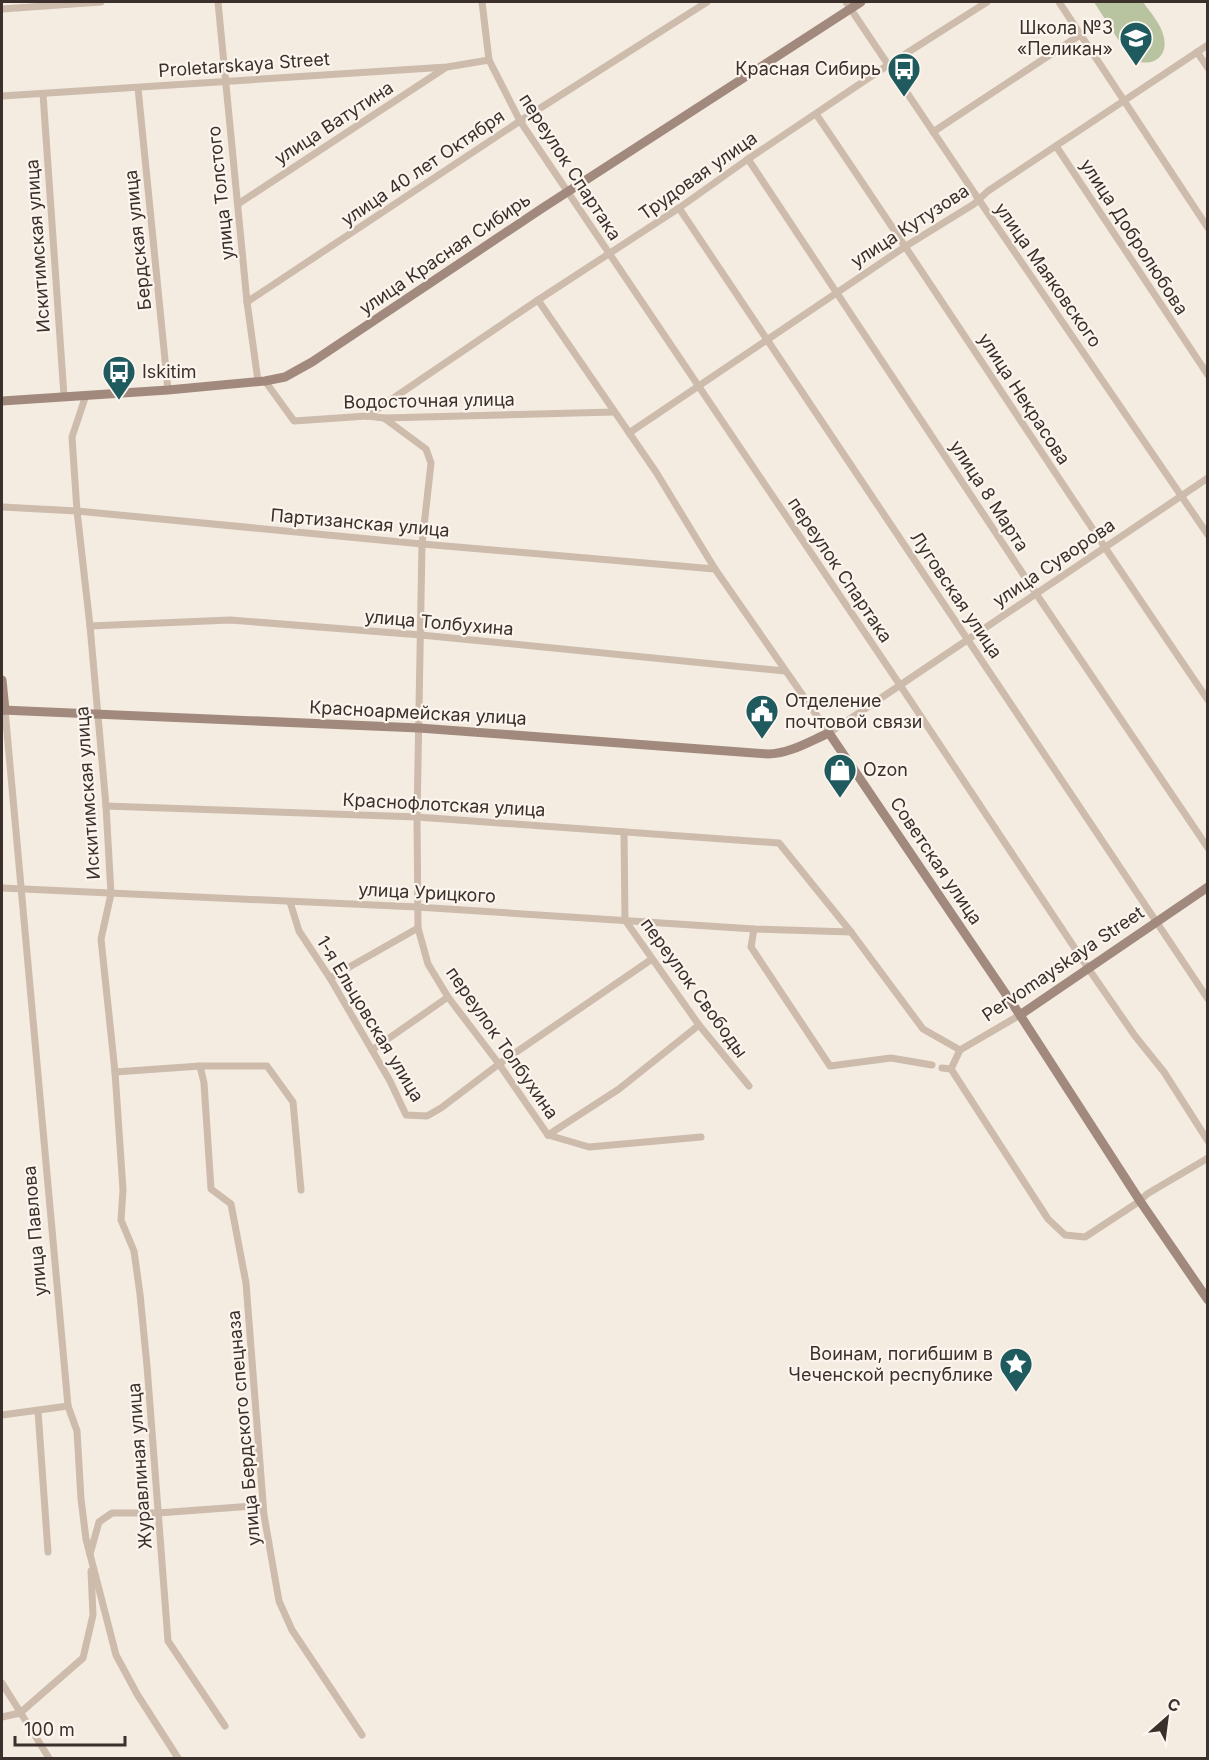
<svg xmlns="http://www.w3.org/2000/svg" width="1209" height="1760" font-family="Inter,sans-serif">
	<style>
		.green { fill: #b8c4a0 }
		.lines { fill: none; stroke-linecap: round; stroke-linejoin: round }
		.street { stroke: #cdbbac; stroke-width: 7 }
		.secondary { stroke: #a18a7d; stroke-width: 9 }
		.labels { text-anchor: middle; stroke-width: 4.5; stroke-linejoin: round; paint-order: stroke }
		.poi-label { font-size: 18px; fill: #3b302b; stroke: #fbf5ee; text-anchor: end }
		.street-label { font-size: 18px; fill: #3b302b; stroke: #fbf5ee }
	</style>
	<rect width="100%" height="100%" fill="#f4ebe1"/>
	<path class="green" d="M1094 2H1143C1150 12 1162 25 1164 38 1169 62 1143 70 1128 55Z"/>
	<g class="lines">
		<g class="street">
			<polyline points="218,2 247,302 258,381"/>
			<polyline points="482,2 489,60 520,121 900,685 1088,968 1135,1036 1164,1072 1208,1141"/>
			<polyline points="846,2 979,200 1208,535"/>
			<polyline points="1059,2 1208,228"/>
			<polyline points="2,9 101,2"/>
			<polyline points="1197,52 1208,68"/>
			<polyline points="138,88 168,390"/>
			<polyline points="43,94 64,396"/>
			<polyline points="2,96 447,67 489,60"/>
			<path d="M816 114C948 308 1075 506 1208 700"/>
			<polyline points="933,132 1080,35"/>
			<polyline points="1056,146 1208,375"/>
			<polyline points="748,159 1039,598 1208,848"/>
			<polyline points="238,204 445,68"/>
			<polyline points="679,208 1208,999"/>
			<polyline points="538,300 656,472 715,569 829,733 1208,478"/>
			<polyline points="247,302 520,121 707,2"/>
			<polyline points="265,381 294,421 367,416 384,418 614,412"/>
			<polyline points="86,395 72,437 77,511 90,626 106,806 111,894 101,939 115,1072 123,1190 121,1220 134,1251 140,1294 147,1366 168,1641 225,1726"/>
			<polyline points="367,416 538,300 679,208 748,159 888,65 987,2"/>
			<polyline points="384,418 426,449 431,463 422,544 417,817 418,928 428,964 448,997 499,1064 548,1135"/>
			<polyline points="629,433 906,246 974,204 988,191 1208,45"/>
			<polyline points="2,507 77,511 422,544 715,569"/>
			<polyline points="90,626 230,620 421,635 785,671"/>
			<polyline points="5,710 68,1406 77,1431 81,1499 86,1539 116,1655 137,1694 178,1758"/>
			<polyline points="106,806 417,817 779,843 851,932 923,1029 960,1050"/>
			<polyline points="624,832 625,920 699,1025 749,1086"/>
			<polyline points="2,888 417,907 754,929 851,932"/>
			<polyline points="290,902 299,931 330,978 390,1081 406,1115 427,1116 441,1108 499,1064 652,959"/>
			<polyline points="754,929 751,947 830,1066 891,1058 932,1065"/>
			<polyline points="330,978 418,928"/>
			<polyline points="372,1050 448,997"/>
			<polyline points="200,1066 204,1083 211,1189 231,1204 246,1283 264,1515 279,1601 292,1630 362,1735"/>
			<polyline points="942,1068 951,1069 960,1050 1020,1015"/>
			<polyline points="951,1069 1048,1219 1065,1235 1085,1237 1140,1201 1147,1194 1208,1158"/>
			<polyline points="115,1072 200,1066 267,1066 293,1102 301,1190"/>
			<polyline points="548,1135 619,1089 699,1025"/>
			<polyline points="548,1135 589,1147 701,1137"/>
			<polyline points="38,1411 48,1552"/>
			<polyline points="2,1415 68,1406"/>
			<polyline points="90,1554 99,1522 112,1513 158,1513 253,1506 263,1511"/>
			<polyline points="2,1683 49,1758"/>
			<polyline points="2,1717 20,1713 83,1658 93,1615 91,1571"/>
		</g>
		<g class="secondary">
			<polyline points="2,401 168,390 265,381 285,377 312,362 541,209 861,2"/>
			<polyline points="2,680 5,710"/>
			<path d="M2 710 419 728 768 754C789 754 810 741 829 733L1020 1015 1140 1201 1208 1300"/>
			<polyline points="1020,1015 1208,887"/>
		</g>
	</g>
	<defs>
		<g id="school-pin" transform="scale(1.725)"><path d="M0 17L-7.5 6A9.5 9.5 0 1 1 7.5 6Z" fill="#1f5a5e" stroke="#fbf5ee"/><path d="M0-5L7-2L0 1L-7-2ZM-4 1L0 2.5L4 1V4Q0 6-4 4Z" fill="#fff"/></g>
		<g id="bus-pin" transform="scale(1.725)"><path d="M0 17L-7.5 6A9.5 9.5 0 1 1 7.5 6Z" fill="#1f5a5e" stroke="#fbf5ee"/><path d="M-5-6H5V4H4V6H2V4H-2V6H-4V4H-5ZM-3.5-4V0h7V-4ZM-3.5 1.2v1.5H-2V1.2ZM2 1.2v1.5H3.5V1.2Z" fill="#fff"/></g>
		<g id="civic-pin" transform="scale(1.725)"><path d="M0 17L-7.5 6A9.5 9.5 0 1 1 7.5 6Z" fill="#1f5a5e" stroke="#fbf5ee"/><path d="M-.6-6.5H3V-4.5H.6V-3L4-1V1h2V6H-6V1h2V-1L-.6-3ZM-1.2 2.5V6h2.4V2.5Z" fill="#fff"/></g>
		<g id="shop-pin" transform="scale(1.725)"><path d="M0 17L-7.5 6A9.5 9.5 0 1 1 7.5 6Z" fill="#1f5a5e" stroke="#fbf5ee"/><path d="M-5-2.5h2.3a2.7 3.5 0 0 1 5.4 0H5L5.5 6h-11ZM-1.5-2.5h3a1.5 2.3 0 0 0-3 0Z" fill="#fff"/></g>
		<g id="sight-pin" transform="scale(1.725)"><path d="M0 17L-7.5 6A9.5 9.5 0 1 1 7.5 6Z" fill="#1f5a5e" stroke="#fbf5ee"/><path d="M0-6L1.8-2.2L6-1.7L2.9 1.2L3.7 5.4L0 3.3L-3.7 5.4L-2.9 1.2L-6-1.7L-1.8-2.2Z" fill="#fff"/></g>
	</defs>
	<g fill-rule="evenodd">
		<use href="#school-pin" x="1136" y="38"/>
		<use href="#bus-pin" x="904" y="69"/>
		<use href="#bus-pin" x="119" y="372"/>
		<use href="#civic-pin" x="762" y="711"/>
		<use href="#shop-pin" x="840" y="770"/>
		<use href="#sight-pin" x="1016" y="1364"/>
	</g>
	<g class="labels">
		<g class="poi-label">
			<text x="1113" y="34">Школа №3<tspan x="1113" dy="21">«Пеликан»</tspan></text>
			<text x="881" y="75">Красная Сибирь</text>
			<text x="142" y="378" text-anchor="start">Iskitim</text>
			<text x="785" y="707" text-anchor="start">Отделение<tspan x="785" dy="21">почтовой связи</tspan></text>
			<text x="863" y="776" text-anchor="start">Ozon</text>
			<text x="993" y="1360">Воинам, погибшим в<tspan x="993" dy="21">Чеченской республике</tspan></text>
		</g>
		<g class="street-label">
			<text transform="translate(244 65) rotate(-4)" y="6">Proletarskaya Street</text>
			<text transform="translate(334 123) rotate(-33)" y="6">улица Ватутина</text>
			<text transform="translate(570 167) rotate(57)" y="6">переулок Спартака</text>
			<text transform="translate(423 168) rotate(-34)" y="6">улица 40 лет Октября</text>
			<text transform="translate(698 176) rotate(-35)" y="6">Трудовая улица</text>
			<text transform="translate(221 193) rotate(-96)" y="6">улица Толстого</text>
			<text transform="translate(910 226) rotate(-33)" y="6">улица Кутузова</text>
			<text transform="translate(1134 237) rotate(57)" y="6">улица Добролюбова</text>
			<text transform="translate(138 240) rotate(-96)" y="6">Бердская улица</text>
			<text transform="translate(38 246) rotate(-94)" y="6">Искитимская улица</text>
			<text transform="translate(445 254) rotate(-34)" y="6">улица Красная Сибирь</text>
			<text transform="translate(1048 275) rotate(55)" y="6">улица Маяковского</text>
			<text transform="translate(1024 399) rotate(57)" y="6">улица Некрасова</text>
			<text transform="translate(429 401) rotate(-1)" y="6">Водосточная улица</text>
			<text transform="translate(989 496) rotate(57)" y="6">улица 8 Марта</text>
			<text transform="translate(360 523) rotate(5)" y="6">Партизанская улица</text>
			<text transform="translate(1054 563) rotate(-34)" y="6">улица Суворова</text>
			<text transform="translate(840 570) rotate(56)" y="6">переулок Спартака</text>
			<text transform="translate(956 595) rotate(56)" y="6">Луговская улица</text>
			<text transform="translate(439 623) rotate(5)" y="6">улица Толбухина</text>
			<text transform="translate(418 713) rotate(3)" y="6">Красноармейская улица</text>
			<text transform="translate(88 793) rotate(-94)" y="6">Искитимская улица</text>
			<text transform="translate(444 805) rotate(3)" y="6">Краснофлотская улица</text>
			<text transform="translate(936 861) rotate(56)" y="6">Советская улица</text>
			<text transform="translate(427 893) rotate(3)" y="6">улица Урицкого</text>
			<text transform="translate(1063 964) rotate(-34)" y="6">Pervomayskaya Street</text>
			<text transform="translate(694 988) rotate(54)" y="6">переулок Свободы</text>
			<text transform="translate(370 1019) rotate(59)" y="6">1-я Ельцовская улица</text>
			<text transform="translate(502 1043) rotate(55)" y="6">переулок Толбухина</text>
			<text transform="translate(35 1231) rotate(-95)" y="6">улица Павлова</text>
			<text transform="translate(244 1428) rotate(-95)" y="6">улица Бердского спецназа</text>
			<text transform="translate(140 1466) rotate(-94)" y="6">Журавлиная улица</text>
		</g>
	</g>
	<rect width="1209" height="1760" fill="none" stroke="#3b302b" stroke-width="6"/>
	<g transform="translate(1167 1718) rotate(28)" stroke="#fbf5ee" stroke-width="4.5" paint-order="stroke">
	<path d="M0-4.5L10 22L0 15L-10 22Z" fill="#3b302b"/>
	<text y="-9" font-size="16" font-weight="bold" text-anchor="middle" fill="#3b302b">С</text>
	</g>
	<path d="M15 1736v9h110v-9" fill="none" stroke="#3b302b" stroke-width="3"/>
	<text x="24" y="1736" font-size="18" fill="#3b302b" stroke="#fbf5ee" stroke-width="4.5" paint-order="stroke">100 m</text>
</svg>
